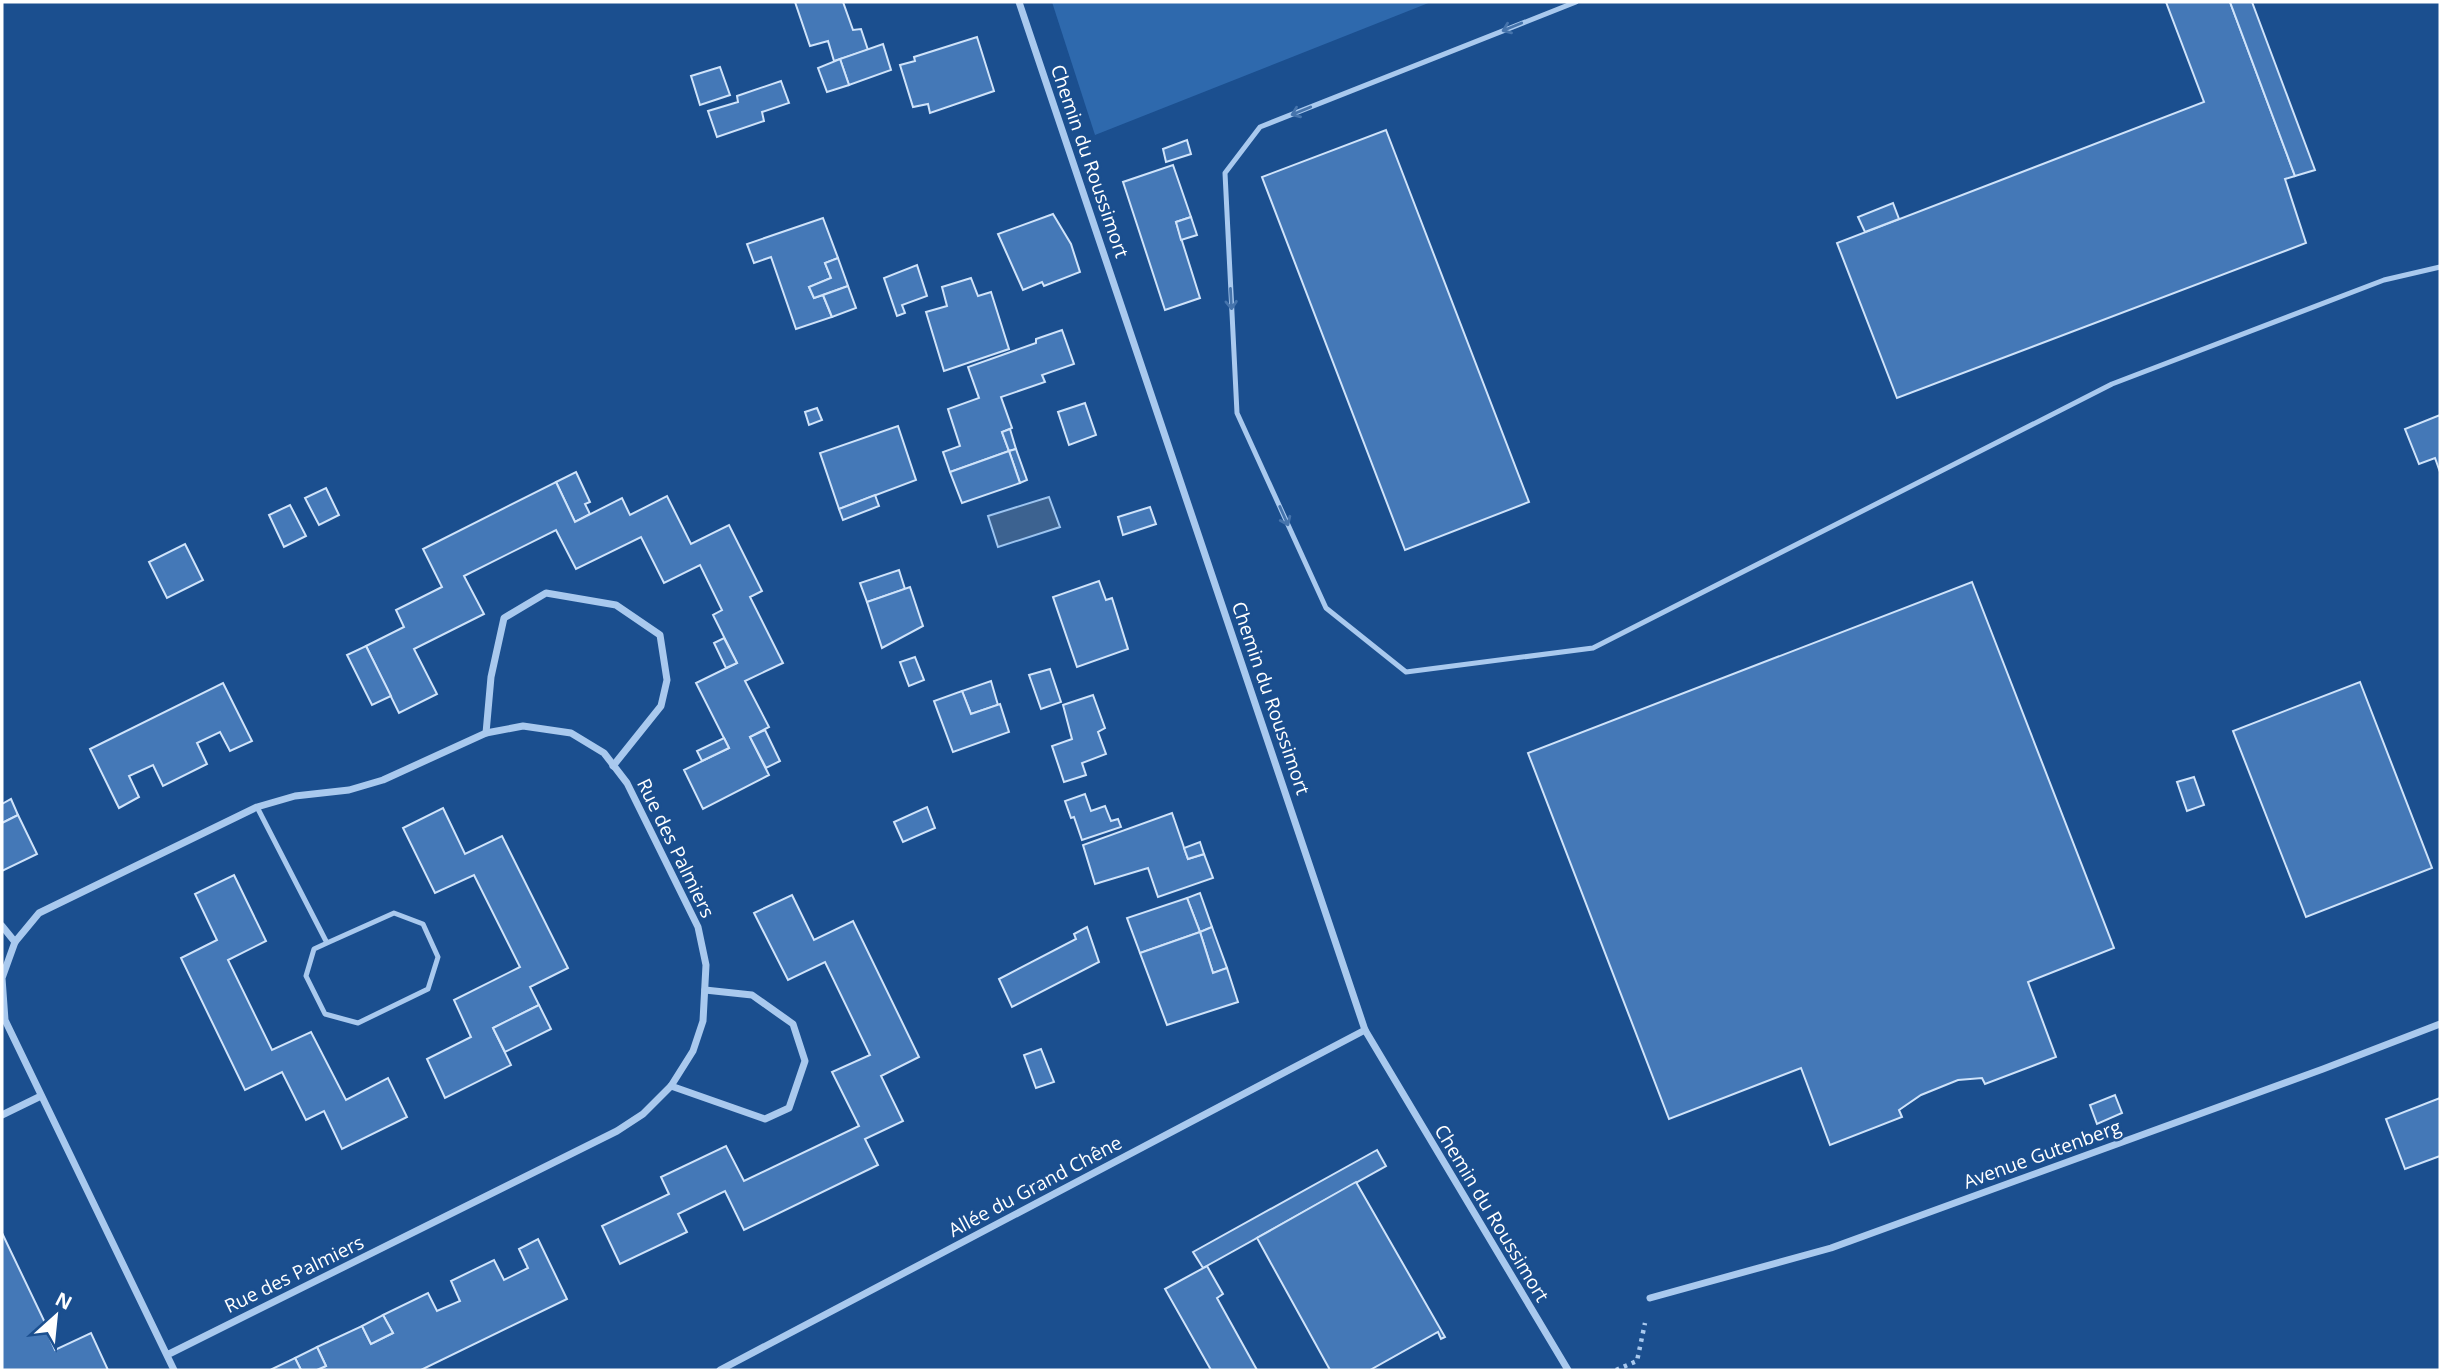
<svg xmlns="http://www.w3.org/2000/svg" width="2442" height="1372" font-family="'Open Sans',sans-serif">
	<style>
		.green { fill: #2e69ad }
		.water { fill: #3c6290; stroke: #9cc4f0; stroke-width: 2 }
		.building { fill: #4478b7; stroke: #cfe3fa; stroke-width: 2 }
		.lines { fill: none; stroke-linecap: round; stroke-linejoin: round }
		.path { stroke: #a9c9ee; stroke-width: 4.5; stroke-dasharray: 3.5 5; stroke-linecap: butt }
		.lane { stroke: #a9c9ee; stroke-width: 5 }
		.street { stroke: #a9c9ee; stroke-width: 7 }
		.oneway { stroke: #4674ac }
		.labels { text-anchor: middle; stroke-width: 5; stroke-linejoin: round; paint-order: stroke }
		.street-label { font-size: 19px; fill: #fff; stroke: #1b4f8f }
	</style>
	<rect width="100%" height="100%" fill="#1b4f8f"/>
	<polygon class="green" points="1052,2 1431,2 1095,135"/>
	<polygon class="water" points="1049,497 1060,527 998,547 988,516"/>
	<g class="building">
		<polygon points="795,2 843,2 853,30 861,29 868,50 834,61 828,41 810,46"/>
		<polygon points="2166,2 2230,2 2295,176 2285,179 2306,243 1897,398 1837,243 2204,102"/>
		<polygon points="2230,2 2252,2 2315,170 2295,176"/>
		<polygon points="977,37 994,91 930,113 928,104 913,107 900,65 915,61 914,57"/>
		<polygon points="883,44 891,70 849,85 840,59"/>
		<polygon points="840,59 849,85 827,92 818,68"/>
		<polygon points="720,67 730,95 700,105 691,76"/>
		<polygon points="781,81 789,103 762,112 764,121 717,137 708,111 738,102 737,96"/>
		<polygon points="1386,130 1529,502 1405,550 1262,177"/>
		<polygon points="1187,140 1191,154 1166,162 1163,149"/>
		<polygon points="1173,165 1191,217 1176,222 1200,298 1165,310 1123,182"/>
		<polygon points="1893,203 1899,219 1865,232 1858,217"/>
		<polygon points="1053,214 1071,244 1080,272 1044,286 1042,282 1023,290 998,234"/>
		<polygon points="1191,217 1197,235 1181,240 1176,222"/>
		<polygon points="823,218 838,258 825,263 831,278 809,287 814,298 823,295 832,317 796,329 771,257 754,263 747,244"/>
		<polygon points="838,258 848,286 814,298 809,287 831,278 825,263"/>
		<polygon points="917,265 927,296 902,305 905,313 897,316 884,278"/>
		<polygon points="971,278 978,296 991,292 1009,349 944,371 926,312 947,306 942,287"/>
		<polygon points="848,286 856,308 832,317 823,295"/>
		<polygon points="1062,330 1074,364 1042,375 1045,382 1001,397 1012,428 1002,432 1009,451 950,472 943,452 960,446 948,409 979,398 968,367 1036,343 1036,339"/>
		<polygon points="1085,403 1096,435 1069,445 1058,412"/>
		<polygon points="817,408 822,420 809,425 805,412"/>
		<polygon points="2440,415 2440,472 2435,458 2419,464 2405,429"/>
		<polygon points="898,426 916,480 839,509 820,453"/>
		<polygon points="1010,429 1016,449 1009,451 1002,432"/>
		<polygon points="1016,449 1027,480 1020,483 1009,451"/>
		<polygon points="1009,451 1020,483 962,503 950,472"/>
		<polygon points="576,472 590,502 585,504 590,514 575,522 556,482"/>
		<polygon points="556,482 575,522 622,498 630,515 667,496 691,544 729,525 762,591 750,597 783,663 745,681 769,727 750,737 769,775 703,809 684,770 729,748 696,683 737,663 713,615 722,610 700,565 664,583 641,537 576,569 556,530 464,576 484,614 414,649 437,694 399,713 366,646 404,627 396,610 442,587 423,549"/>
		<polygon points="326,488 339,515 319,525 305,498"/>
		<polygon points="875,495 879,506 843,520 839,509"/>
		<polygon points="290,505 306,536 284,547 269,515"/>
		<polygon points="1150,507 1156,524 1123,535 1118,517"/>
		<polygon points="185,544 203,580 167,598 149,562"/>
		<polygon points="899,570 905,589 867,602 860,583"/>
		<polygon points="1099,581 1106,600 1112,598 1128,649 1077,667 1053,597"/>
		<polygon points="1972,582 2114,948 2028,982 2056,1057 1985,1084 1982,1078 1958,1080 1921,1095 1899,1110 1902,1117 1830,1145 1801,1068 1669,1119 1528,753"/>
		<polygon points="910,587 923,626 882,648 867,602"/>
		<polygon points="724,638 737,663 726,668 714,643"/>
		<polygon points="366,646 391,696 372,705 347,655"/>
		<polygon points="915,657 924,680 909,686 900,662"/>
		<polygon points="1050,669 1061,702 1041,709 1029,675"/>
		<polygon points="991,681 998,705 971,714 962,691"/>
		<polygon points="2360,682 2432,868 2306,917 2233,731"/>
		<polygon points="223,683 252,741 230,751 220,732 197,743 207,764 163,786 153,765 129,776 139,797 119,808 90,749"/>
		<polygon points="962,691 971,714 1000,704 1009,732 953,752 934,701"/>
		<polygon points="1093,695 1105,728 1098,732 1106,754 1082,763 1086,775 1064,782 1052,746 1072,739 1063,705"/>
		<polygon points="765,730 780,761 766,768 750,737"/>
		<polygon points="724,738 729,748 702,761 697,751"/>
		<polygon points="2194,777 2204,805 2187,811 2177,782"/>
		<polygon points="1085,794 1091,811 1105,806 1111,821 1118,819 1121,827 1082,840 1074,817 1071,818 1065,801"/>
		<polygon points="11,799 18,815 2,823 2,804"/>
		<polygon points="927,807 935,828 903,842 894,822"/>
		<polygon points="443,808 465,854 502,836 568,968 530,987 539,1005 493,1028 511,1065 445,1098 427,1059 471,1037 454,1000 520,967 474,875 435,893 403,828"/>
		<polygon points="1172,813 1188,859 1204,854 1213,878 1158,897 1148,868 1095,884 1083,845"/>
		<polygon points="18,815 37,854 2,871 2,823"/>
		<polygon points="1200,842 1204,854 1188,859 1184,848"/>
		<polygon points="234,875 266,941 228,960 272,1050 311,1032 346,1100 388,1078 407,1117 342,1149 324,1111 306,1120 282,1072 245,1090 181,958 217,940 195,894"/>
		<polygon points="1200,893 1212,927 1200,932 1187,898"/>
		<polygon points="792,895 814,940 853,921 919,1057 881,1076 903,1121 865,1139 878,1165 744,1230 725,1191 678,1214 687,1232 620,1264 602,1226 669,1194 661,1177 726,1146 744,1181 859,1126 832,1072 870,1055 825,962 788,980 754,913"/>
		<polygon points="1187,898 1200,932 1140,953 1127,918"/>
		<polygon points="1087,927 1099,962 1012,1007 999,979 1076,939 1074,934"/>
		<polygon points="1212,927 1227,968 1213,973 1200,932"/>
		<polygon points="1200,932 1213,973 1227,968 1238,1002 1167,1025 1140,953"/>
		<polygon points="539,1005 551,1029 505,1052 493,1028"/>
		<polygon points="1041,1049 1054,1082 1036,1088 1024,1055"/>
		<polygon points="2115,1095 2122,1113 2097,1124 2090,1105"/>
		<polygon points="2440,1098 2440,1156 2405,1169 2386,1119"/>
		<polygon points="1377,1150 1386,1166 1203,1268 1193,1252"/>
		<polygon points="1356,1182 1445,1337 1441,1339 1438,1332 1370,1370 1330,1370 1257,1238"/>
		<polygon points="2,1233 49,1331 47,1332 55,1350 91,1333 108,1370 2,1370"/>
		<polygon points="538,1239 567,1299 421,1370 317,1370 326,1366 317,1347 362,1326 371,1344 393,1333 383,1315 428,1293 437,1311 460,1301 451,1281 494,1260 504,1280 528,1268 519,1249"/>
		<polygon points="1207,1266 1223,1294 1217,1298 1257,1370 1211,1370 1165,1289"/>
		<polygon points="383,1315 393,1333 371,1344 362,1326"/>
		<polygon points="317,1347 326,1366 317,1370 301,1370 295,1358"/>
		<polygon points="295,1358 301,1370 273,1370 272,1369"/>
	</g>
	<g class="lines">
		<polyline class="path" points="1616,1370 1637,1361 1645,1323"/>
		<g class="lane">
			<polyline points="1576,2 1260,127 1225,173 1237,413 1326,608 1406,672 1593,648 2112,384 2384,280 2440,267"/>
			<polyline points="257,807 327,943 314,949 306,976 325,1014 358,1023 428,989 438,957 423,924 394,913 327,943"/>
		</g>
		<g class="street">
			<polyline points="1019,2 1365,1030 1568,1370"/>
			<polyline points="486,733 491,677 504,618 546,593 616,605 660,635 667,680 661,706 613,766"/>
			<polyline points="2,926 15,942"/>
			<polyline points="671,1086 765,1119 789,1108 805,1061 793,1024 752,995 705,990"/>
			<polyline points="2,1115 41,1096"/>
			<polyline points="1650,1298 1831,1248 2323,1069 2440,1024"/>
			<polyline points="167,1355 617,1131 643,1114 671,1086 693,1051 703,1021 706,965 698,927 627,783 604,753 571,733 523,726 486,733 383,780 349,790 295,796 257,807 39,913 15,942 2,978 5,1020 174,1370"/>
			<polyline points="720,1370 1365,1030"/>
		</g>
	</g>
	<defs><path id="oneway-shaft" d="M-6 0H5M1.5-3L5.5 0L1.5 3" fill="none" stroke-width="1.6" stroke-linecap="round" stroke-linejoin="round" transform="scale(1.75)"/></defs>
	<g class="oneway">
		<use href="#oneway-shaft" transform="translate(1512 27) rotate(158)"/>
		<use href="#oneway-shaft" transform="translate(1301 111) rotate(158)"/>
		<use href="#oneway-shaft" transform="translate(1231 299) rotate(87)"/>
		<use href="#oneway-shaft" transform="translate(1284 516) rotate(66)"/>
	</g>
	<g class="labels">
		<g class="street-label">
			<text transform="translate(1090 161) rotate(71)" y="7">Chemin du Roussimort</text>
			<text transform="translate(1271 698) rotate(71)" y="7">Chemin du Roussimort</text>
			<text transform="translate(676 848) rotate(64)" y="7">Rue des Palmiers</text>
			<text transform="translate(2042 1154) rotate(-20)" y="7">Avenue Gutenberg</text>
			<text transform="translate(1035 1186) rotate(-28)" y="7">Allée du Grand Chêne</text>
			<text transform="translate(1492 1213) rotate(59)" y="7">Chemin du Roussimort</text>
			<text transform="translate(294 1274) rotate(-26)" y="7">Rue des Palmiers</text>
		</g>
	</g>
	<rect width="2442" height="1372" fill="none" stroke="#ffffff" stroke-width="7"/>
	<g transform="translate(56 1316) rotate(27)" stroke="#1b4f8f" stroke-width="5" paint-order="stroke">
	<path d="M0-5L12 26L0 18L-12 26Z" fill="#ffffff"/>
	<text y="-10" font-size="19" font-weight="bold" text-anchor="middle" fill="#ffffff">N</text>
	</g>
</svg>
